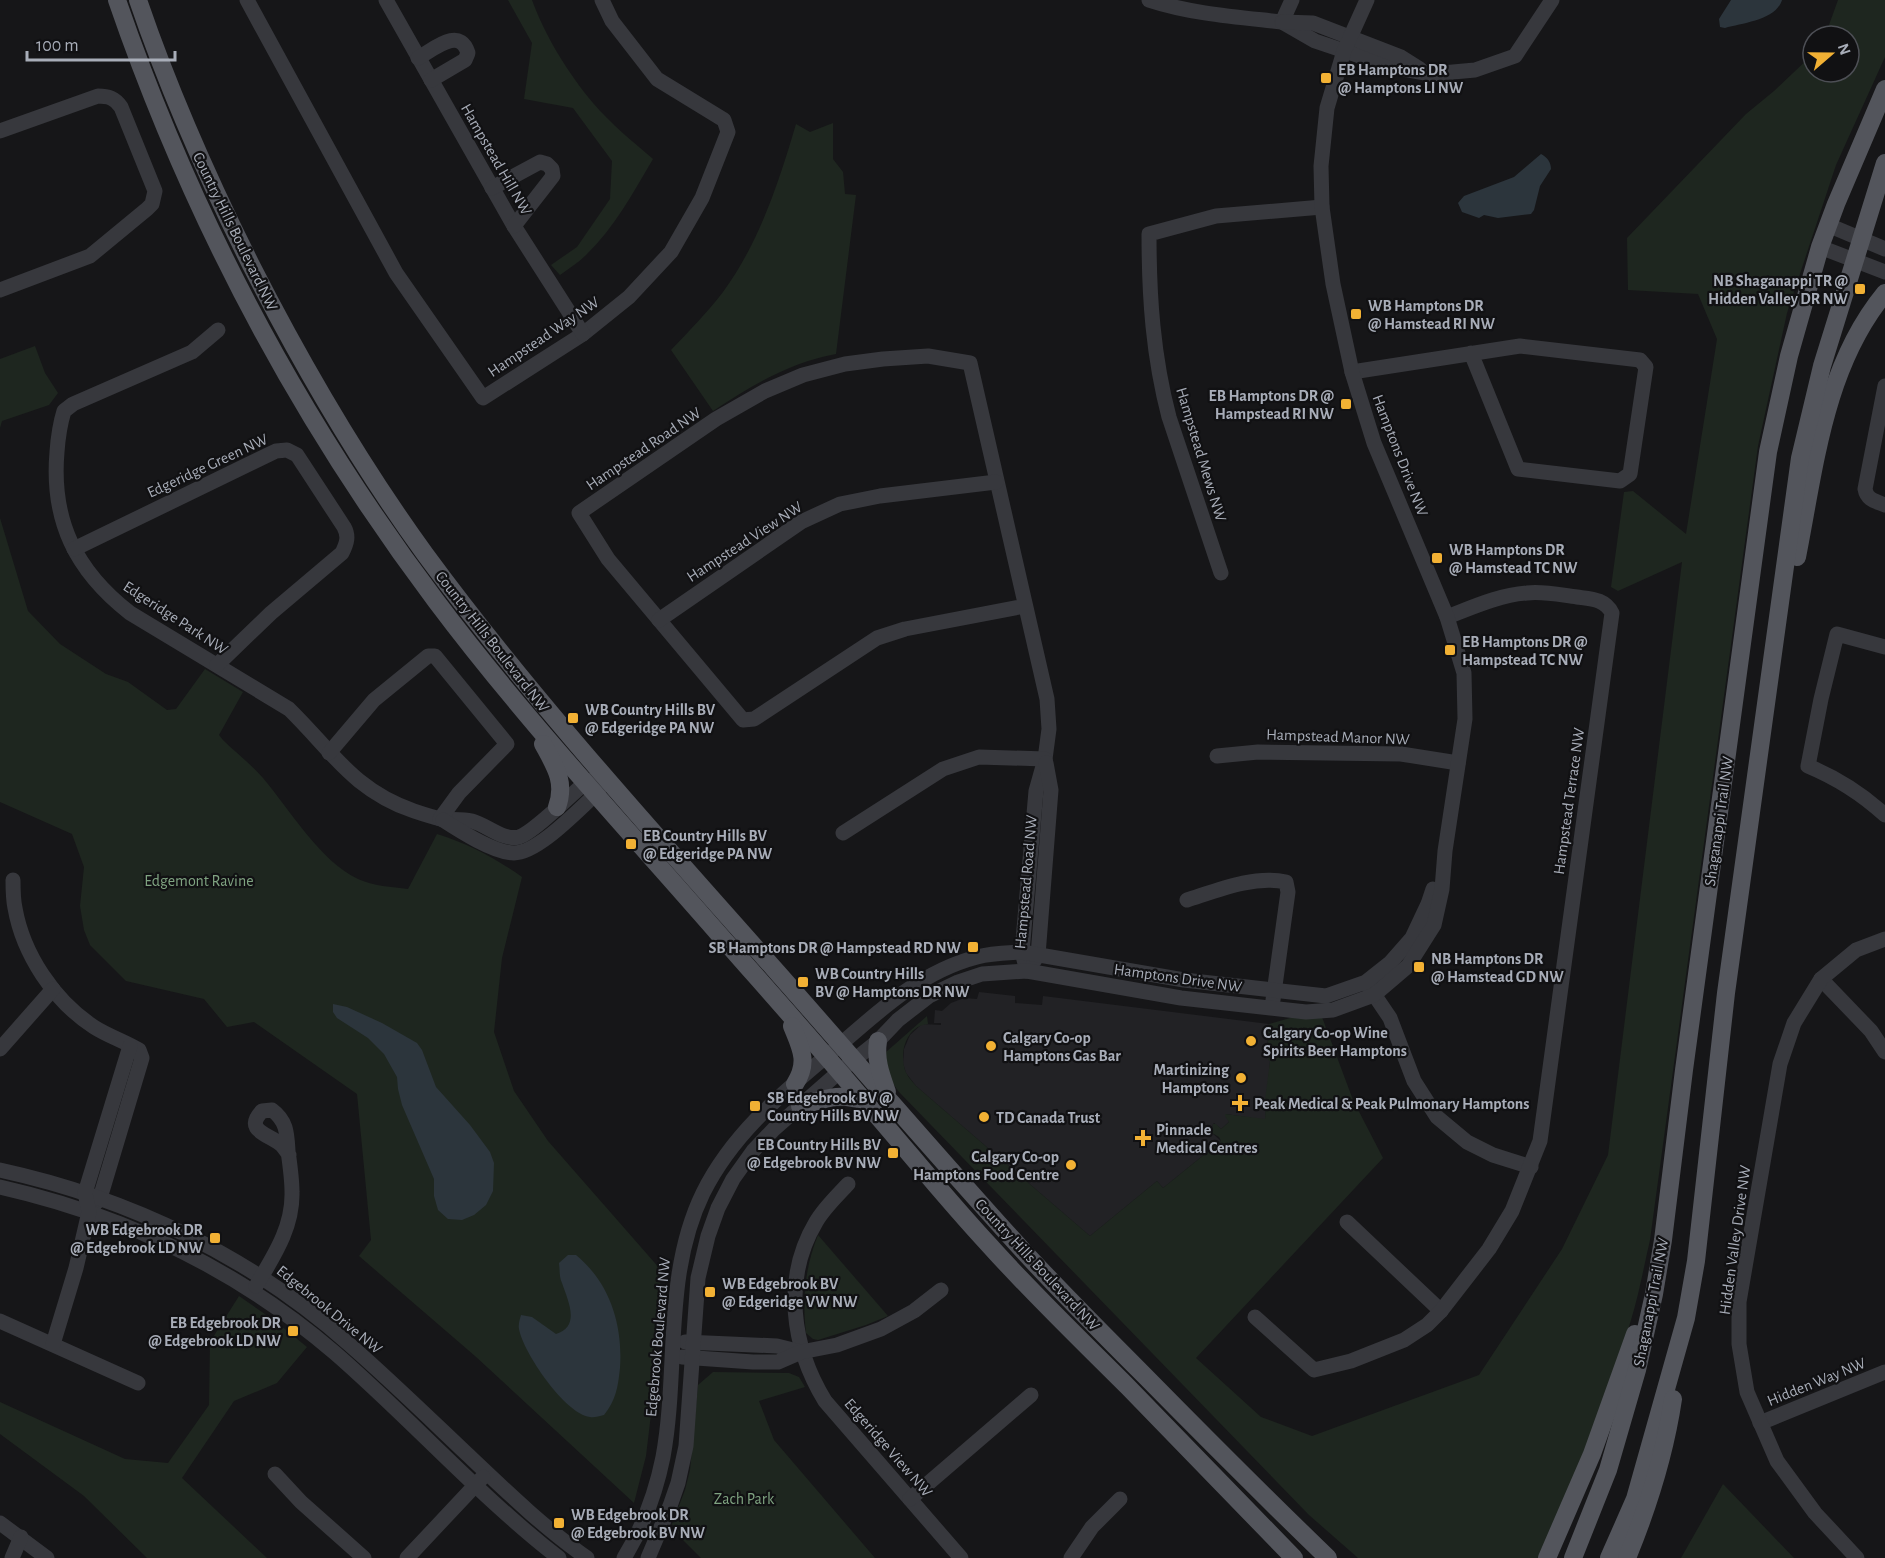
<svg xmlns="http://www.w3.org/2000/svg" width="1885" height="1558" font-family="'Alegreya Sans',sans-serif">
	<style>
		.built { fill: #222225 }
		.green { fill: #1e261f }
		.water { fill: #2c353c }
		.lines { fill: none; stroke-linecap: round; stroke-linejoin: round }
		.minor { stroke: #37383d; stroke-width: 15 }
		.major { stroke: #53555c; stroke-width: 18 }
		.poi-dot { fill: #f2b134; stroke: #111113; stroke-width: 2 }
		.labels { text-anchor: middle; stroke-width: 4.5; stroke-linejoin: round; paint-order: stroke }
		.poi-label { font-size: 16px; font-weight: bold; fill: #a8adb8; stroke: #111113; text-anchor: start }
		.street-label { font-size: 16px; fill: #a8adb8; stroke: #111113 }
		.park-label { font-size: 16px; fill: #7fa381; stroke: #111113 }
	</style>
	<rect width="100%" height="100%" fill="#161618"/>
	<polygon class="built" points="979,992 1015,996 1015,1003 1042,1005 1043,996 1269,1024 1267,1053 1269,1054 1270,1061 1265,1120 1226,1114 1229,1122 1221,1129 1214,1123 1213,1124 1212,1133 1221,1141 1163,1188 1157,1181 1090,1236 916,1086 906,1073 903,1063 904,1049 910,1035 922,1024 941,1025 941,1023 934,1023 935,1010 942,1011 951,1003 964,998 977,999"/>
	<g class="green">
		<path d="M508 0H532C545 36 568 73 593 103 611 124 632 141 653 159 633 193 614 228 586 255 578 263 568 269 560 275L551 265 577 247 610 199 612 161 573 108 524 99 532 43Z"/>
		<path d="M1838 0H1885V57L1836 165 1787 313 1758 446 1650 1240C1644 1266 1639 1294 1631 1320 1607 1402 1573 1480 1538 1558H1358L1309 1515 899 1092C890 1081 885 1066 886 1052L927 1016 928 1024C907 1026 899 1051 905 1070 907 1076 912 1081 916 1086L1090 1236 1157 1181 1163 1188 1221 1141 1219 1137 1212 1133 1213 1124H1216L1221 1129 1229 1122 1225 1116V1114L1265 1119 1266 1101 1265 1100 1270 1061 1268 1060 1269 1054 1267 1053 1269 1024 1290 1018 1322 1017 1353 1100 1383 1158 1196 1358 1261 1417 1312 1436 1479 1375 1562 1249 1608 1155 1682 562 1618 591 1611 587 1624 492 1633 491 1686 534 1717 339 1698 294 1628 290 1627 238 1746 114 1774 91 1813 54V72H1849V36H1825Z"/>
		<path d="M833 123V159L843 172 845 194 856 195 836 354C791 362 750 386 713 411L671 350C689 331 707 313 723 292 759 243 779 182 796 124L810 132Z"/>
		<polygon points="35,346 45,373 58,393 49,405 2,421 0,428 0,359"/>
		<path d="M0 518 28 611 60 644 106 674 128 682 167 710 176 709 205 669 243 692 219 735 223 740C236 753 251 764 263 778 290 810 320 861 358 879 373 886 392 887 408 889L437 834C469 844 495 858 522 877L502 958 494 1032 514 1091 548 1141 661 1270 652 1406 646 1456 634 1503 475 1356 359 1256 371 1240 357 1094 254 1022 227 1027 204 999 126 981 90 945 84 930 80 906 84 867 72 834 0 802Z"/>
		<path d="M818 1235 888 1316 866 1325 818 1340 813 1339 806 1333C802 1299 805 1267 818 1235Z"/>
		<polygon points="239,1296 275,1321 307,1347 277,1383 234,1401 182,1478 267,1558 147,1558 84,1496 0,1434 0,1402 125,1459 168,1463 209,1405 210,1342"/>
		<polygon points="713,1372 789,1373 799,1377 805,1387 759,1401 774,1440 875,1558 701,1558 681,1538 672,1524 685,1490 690,1470 698,1385"/>
		<polygon points="1723,1484 1794,1558 1681,1558"/>
	</g>
	<g class="water">
		<path d="M1731 0H1782C1776 20 1743 23 1725 28L1720 27 1719 19Z"/>
		<path d="M1541 154C1547 157 1551 162 1551 169L1540 186 1534 210 1531 214 1498 218 1484 215 1479 218 1462 212 1458 203 1464 196 1514 177Z"/>
		<polygon points="333,1004 347,1007 382,1023 417,1043 422,1050 436,1087 470,1125 490,1152 494,1163 493,1191 486,1205 474,1215 462,1220 448,1219 438,1210 434,1196 434,1179 402,1105 398,1089 397,1077 384,1054 368,1038 337,1018 333,1012"/>
		<path d="M568 1255H576C610 1283 623 1325 620 1368 618 1387 616 1400 604 1415 599 1416 594 1418 590 1417 565 1414 523 1352 519 1329 518 1324 520 1319 521 1315L532 1317 556 1334C581 1326 568 1301 562 1283 559 1277 560 1270 559 1263Z"/>
	</g>
	<g class="lines">
		<g class="minor">
			<polyline points="247,0 396,273 483,398 583,334 629,297 671,252 702,198 728,132 724,120 657,79 612,21 602,0"/>
			<polyline points="386,0 514,226 583,334"/>
			<path d="M1149 0C1192 14 1237 17 1282 22L1292 0"/>
			<polyline points="1282,22 1315,41 1392,67 1431,74 1475,70 1515,56 1552,0"/>
			<polyline points="1283,22 1313,23 1401,57 1420,69"/>
			<path d="M418 58C434 49 460 26 468 53L465 60 431 80"/>
			<path d="M0 131 98 96C108 96 115 98 121 107L155 191 152 204 147 209 90 256 0 290"/>
			<polyline points="492,188 540,162 547,164 552,169 553,176 514,226"/>
			<polyline points="1828,225 1885,249"/>
			<polyline points="1820,247 1885,272"/>
			<path d="M218 330 192 352 73 404 64 411C60 424 58 438 57 452 51 521 76 571 130 613L289 709C332 751 353 790 414 811 423 814 432 817 441 819 451 820 462 819 472 821 487 825 503 841 519 837 533 833 573 793 586 782L596 779"/>
			<polyline points="1352,372 1520,346 1640,360 1646,367 1630,474 1620,481 1518,469 1471,353"/>
			<path d="M1885 386 1865 489C1867 500 1875 501 1885 505"/>
			<path d="M74 549 276 451 287 450 297 455 344 527C349 536 347 543 342 553L271 613 217 665"/>
			<path d="M1221 573 1169 417C1153 356 1149 297 1149 234L1216 216 1322 207"/>
			<polyline points="1025,606 905,629 877,638 754,719 743,720 608,559 579,513 716,419 765,391 803,375 845,364 883,359 928,356 970,363 1047,699 1049,729 1045,759 1036,791 1022,952 1027,971"/>
			<polyline points="659,620 801,522 840,504 880,496 996,482"/>
			<path d="M1885 647 1837 634 1821 699 1808 766C1837 778 1862 794 1885 815"/>
			<polyline points="329,753 374,700 428,656 435,656 507,744 459,793 440,819"/>
			<polyline points="1217,756 1258,752 1401,754 1458,763"/>
			<path d="M443 820C460 831 494 853 514 853 538 853 578 810 596 794L601 786"/>
			<polyline points="843,833 943,769 979,757 1045,759"/>
			<path d="M13 880C13 889 13 899 15 908 23 954 54 1001 94 1027 108 1036 124 1041 139 1050L142 1058 100 1198 94 1205"/>
			<path d="M1187 900C1218 890 1254 875 1286 882L1288 892 1273 1000"/>
			<polyline points="1034,961 1038,955 1051,790 1046,763"/>
			<polyline points="1821,979 1871,1031 1885,1052"/>
			<polyline points="1369,987 1390,1018 1414,1081 1437,1117 1467,1142 1493,1155 1531,1167"/>
			<polyline points="0,1049 53,989"/>
			<path d="M0 1170C129 1198 252 1257 350 1345 390 1380 428 1417 467 1454 505 1490 543 1527 587 1558"/>
			<path d="M848 1184C837 1196 824 1208 816 1222 782 1279 792 1347 825 1401L961 1558"/>
			<path d="M0 1187C124 1215 238 1270 335 1353 411 1419 479 1496 559 1558"/>
			<polyline points="1347,1222 1441,1311"/>
			<path d="M256 1286C273 1257 293 1228 292 1192 292 1179 290 1165 288 1151 287 1134 287 1121 272 1110L262 1111C244 1130 267 1134 279 1143 284 1146 286 1151 289 1155"/>
			<path d="M1255 1317 1314 1370 1351 1361 1404 1340 1427 1325 1441 1311 1489 1249 1512 1211 1540 1141 1612 613C1605 599 1592 599 1577 597 1561 595 1543 591 1527 593 1499 595 1473 607 1447 617"/>
			<polyline points="0,1321 138,1383"/>
			<polyline points="685,1342 777,1346 801,1352"/>
			<polyline points="53,1344 76,1268 89,1212 85,1193 130,1046"/>
			<polyline points="682,1357 753,1362 778,1362 801,1352 837,1345 881,1329 914,1311 941,1290"/>
			<polyline points="1760,1423 1885,1372"/>
			<polyline points="275,1474 301,1502 364,1558"/>
			<polyline points="910,1499 1031,1395"/>
			<polyline points="0,1523 47,1558"/>
			<polyline points="12,1558 21,1537"/>
			<polyline points="407,1558 483,1477"/>
			<path d="M624 1558C643 1527 656 1492 663 1457 679 1369 663 1275 703 1193 735 1129 788 1089 841 1044 882 1008 923 971 977 957 992 953 1007 953 1022 952L1184 980 1326 996 1366 982 1390 963 1412 938 1428 904 1433 889"/>
			<polyline points="648,1558 670,1506 678,1483 686,1446 698,1278 708,1236 718,1208 733,1179 753,1151 774,1129 839,1072 878,1041 898,1020 929,996 958,982 982,974 1027,971 1181,998 1306,1012 1333,1010 1374,995 1408,966 1434,925 1442,889 1445,851 1465,719 1464,673 1447,617 1374,443 1352,372 1333,284 1322,207 1321,166 1327,108 1344,51 1367,0"/>
			<polyline points="1071,1558 1092,1527 1120,1499"/>
			<polyline points="1857,1558 1815,1513 1777,1461 1747,1392 1739,1344 1739,1302 1780,1064 1794,1023 1821,979 1856,950 1885,939"/>
		</g>
		<g class="major">
			<path d="M117 0C191 215 299 419 436 601 523 717 622 823 717 932 767 989 818 1046 867 1104 908 1151 947 1200 990 1246 1034 1295 1082 1341 1128 1387 1184 1444 1239 1501 1294 1558"/>
			<path d="M138 0C169 91 208 179 251 265 302 365 359 463 425 554 533 701 656 835 777 972 860 1066 942 1162 1027 1255 1065 1296 1105 1336 1145 1376 1205 1437 1266 1498 1328 1558"/>
			<path d="M1797 557C1815 466 1824 367 1885 293"/>
			<path d="M543 744C555 766 566 782 557 807"/>
			<path d="M792 1026C801 1048 809 1062 795 1084"/>
			<path d="M878 1041C875 1060 881 1075 887 1092"/>
			<path d="M800 1106C825 1099 838 1092 864 1101"/>
			<polyline points="1547,1558 1592,1454 1635,1334"/>
			<polyline points="1573,1558 1608,1470 1637,1370 1654,1294 1663,1240 1684,1070 1768,452 1789,356 1820,247 1836,204 1885,89"/>
			<polyline points="1609,1558 1635,1499 1686,1318 1696,1261 1726,993 1800,458 1822,366 1885,163"/>
			<path d="M1627 1558C1648 1507 1665 1453 1673 1399"/>
		</g>
	</g>
	<g class="poi-dot">
		<rect x="1320" y="72" width="12" height="12" rx="3"/>
		<rect x="1854" y="283" width="12" height="12" rx="3"/>
		<rect x="1350" y="308" width="12" height="12" rx="3"/>
		<rect x="1340" y="398" width="12" height="12" rx="3"/>
		<rect x="1431" y="552" width="12" height="12" rx="3"/>
		<rect x="1444" y="644" width="12" height="12" rx="3"/>
		<rect x="567" y="712" width="12" height="12" rx="3"/>
		<rect x="625" y="838" width="12" height="12" rx="3"/>
		<rect x="967" y="941" width="12" height="12" rx="3"/>
		<rect x="1413" y="961" width="12" height="12" rx="3"/>
		<rect x="797" y="976" width="12" height="12" rx="3"/>
		<circle cx="1251" cy="1041" r="6"/>
		<circle cx="991" cy="1046" r="6"/>
		<circle cx="1241" cy="1078" r="6"/>
		<path d="M1237 1094h6v6h6v6h-6v6h-6v-6h-6v-6h6z"/>
		<rect x="749" y="1100" width="12" height="12" rx="3"/>
		<circle cx="984" cy="1117" r="6"/>
		<path d="M1140 1129h6v6h6v6h-6v6h-6v-6h-6v-6h6z"/>
		<rect x="887" y="1147" width="12" height="12" rx="3"/>
		<circle cx="1071" cy="1165" r="6"/>
		<rect x="209" y="1232" width="12" height="12" rx="3"/>
		<rect x="704" y="1286" width="12" height="12" rx="3"/>
		<rect x="287" y="1325" width="12" height="12" rx="3"/>
		<rect x="553" y="1517" width="12" height="12" rx="3"/>
	</g>
	<g class="labels">
		<g class="poi-label">
			<text x="1338" y="75">EB Hamptons DR<tspan x="1338" dy="18">@ Hamptons LI NW</tspan></text>
			<text x="1848" y="286" text-anchor="end">NB Shaganappi TR @<tspan x="1848" dy="18">Hidden Valley DR NW</tspan></text>
			<text x="1368" y="311">WB Hamptons DR<tspan x="1368" dy="18">@ Hamstead RI NW</tspan></text>
			<text x="1334" y="401" text-anchor="end">EB Hamptons DR @<tspan x="1334" dy="18">Hampstead RI NW</tspan></text>
			<text x="1449" y="555">WB Hamptons DR<tspan x="1449" dy="18">@ Hamstead TC NW</tspan></text>
			<text x="1462" y="647">EB Hamptons DR @<tspan x="1462" dy="18">Hampstead TC NW</tspan></text>
			<text x="585" y="715">WB Country Hills BV<tspan x="585" dy="18">@ Edgeridge PA NW</tspan></text>
			<text x="643" y="841">EB Country Hills BV<tspan x="643" dy="18">@ Edgeridge PA NW</tspan></text>
			<text x="961" y="953" text-anchor="end">SB Hamptons DR @ Hampstead RD NW</text>
			<text x="1431" y="964">NB Hamptons DR<tspan x="1431" dy="18">@ Hamstead GD NW</tspan></text>
			<text x="815" y="979">WB Country Hills<tspan x="815" dy="18">BV @ Hamptons DR NW</tspan></text>
			<text x="1263" y="1038">Calgary Co-op Wine<tspan x="1263" dy="18">Spirits Beer Hamptons</tspan></text>
			<text x="1003" y="1043">Calgary Co-op<tspan x="1003" dy="18">Hamptons Gas Bar</tspan></text>
			<text x="1229" y="1075" text-anchor="end">Martinizing<tspan x="1229" dy="18">Hamptons</tspan></text>
			<text x="767" y="1103">SB Edgebrook BV @<tspan x="767" dy="18">Country Hills BV NW</tspan></text>
			<text x="1254" y="1109">Peak Medical &amp; Peak Pulmonary Hamptons</text>
			<text x="996" y="1123">TD Canada Trust</text>
			<text x="1156" y="1135">Pinnacle<tspan x="1156" dy="18">Medical Centres</tspan></text>
			<text x="881" y="1150" text-anchor="end">EB Country Hills BV<tspan x="881" dy="18">@ Edgebrook BV NW</tspan></text>
			<text x="1059" y="1162" text-anchor="end">Calgary Co-op<tspan x="1059" dy="18">Hamptons Food Centre</tspan></text>
			<text x="203" y="1235" text-anchor="end">WB Edgebrook DR<tspan x="203" dy="18">@ Edgebrook LD NW</tspan></text>
			<text x="722" y="1289">WB Edgebrook BV<tspan x="722" dy="18">@ Edgeridge VW NW</tspan></text>
			<text x="281" y="1328" text-anchor="end">EB Edgebrook DR<tspan x="281" dy="18">@ Edgebrook LD NW</tspan></text>
			<text x="571" y="1520">WB Edgebrook DR<tspan x="571" dy="18">@ Edgebrook BV NW</tspan></text>
		</g>
		<g class="street-label">
			<text transform="translate(497 159) rotate(60)" y="6">Hampstead Hill NW</text>
			<text transform="translate(236 231) rotate(64)" y="6">Country Hills Boulevard NW</text>
			<text transform="translate(543 336) rotate(-34)" y="6">Hampstead Way NW</text>
			<text transform="translate(643 448) rotate(-34)" y="6">Hampstead Road NW</text>
			<text transform="translate(1202 454) rotate(73)" y="6">Hampstead Mews NW</text>
			<text transform="translate(1401 455) rotate(69)" y="6">Hamptons Drive NW</text>
			<text transform="translate(207 465) rotate(-25)" y="6">Edgeridge Green NW</text>
			<text transform="translate(744 541) rotate(-33)" y="6">Hampstead View NW</text>
			<text transform="translate(176 617) rotate(33)" y="6">Edgeridge Park NW</text>
			<text transform="translate(493 641) rotate(52)" y="6">Country Hills Boulevard NW</text>
			<text transform="translate(1338 736) rotate(2)" y="6">Hampstead Manor NW</text>
			<text transform="translate(1568 801) rotate(-82)" y="6">Hampstead Terrace NW</text>
			<text transform="translate(1718 821) rotate(-82)" y="6">Shaganappi Trail NW</text>
			<text transform="translate(1025 882) rotate(-85)" y="6">Hampstead Road NW</text>
			<text transform="translate(1178 977) rotate(8)" y="6">Hamptons Drive NW</text>
			<text transform="translate(1734 1240) rotate(-82)" y="6">Hidden Valley Drive NW</text>
			<text transform="translate(1038 1264) rotate(47)" y="6">Country Hills Boulevard NW</text>
			<text transform="translate(1650 1302) rotate(-79)" y="6">Shaganappi Trail NW</text>
			<text transform="translate(330 1309) rotate(39)" y="6">Edgebrook Drive NW</text>
			<text transform="translate(657 1337) rotate(-85)" y="6">Edgebrook Boulevard NW</text>
			<text transform="translate(1816 1381) rotate(-22)" y="6">Hidden Way NW</text>
			<text transform="translate(889 1447) rotate(49)" y="6">Edgeridge View NW</text>
		</g>
		<g class="park-label">
			<text x="199" y="886">Edgemont Ravine</text>
			<text x="744" y="1504">Zach Park</text>
		</g>
	</g>
	<g transform="translate(1831 54) rotate(70)"><circle r="28" fill="#111113" stroke="#4d4f55" stroke-width="1.5"/>
	<path d="M0-4.5L10 22L0 15L-10 22Z" fill="#f2b134"/>
	<text y="-9" font-size="16" font-weight="bold" text-anchor="middle" fill="#a8adb8">N</text>
	</g>
	<path d="M27 51v9h148v-9" fill="none" stroke="#a8adb8" stroke-width="3"/>
	<text x="36" y="51" font-size="18" fill="#a8adb8" stroke="#111113" stroke-width="4.5" paint-order="stroke">100 m</text>
</svg>
